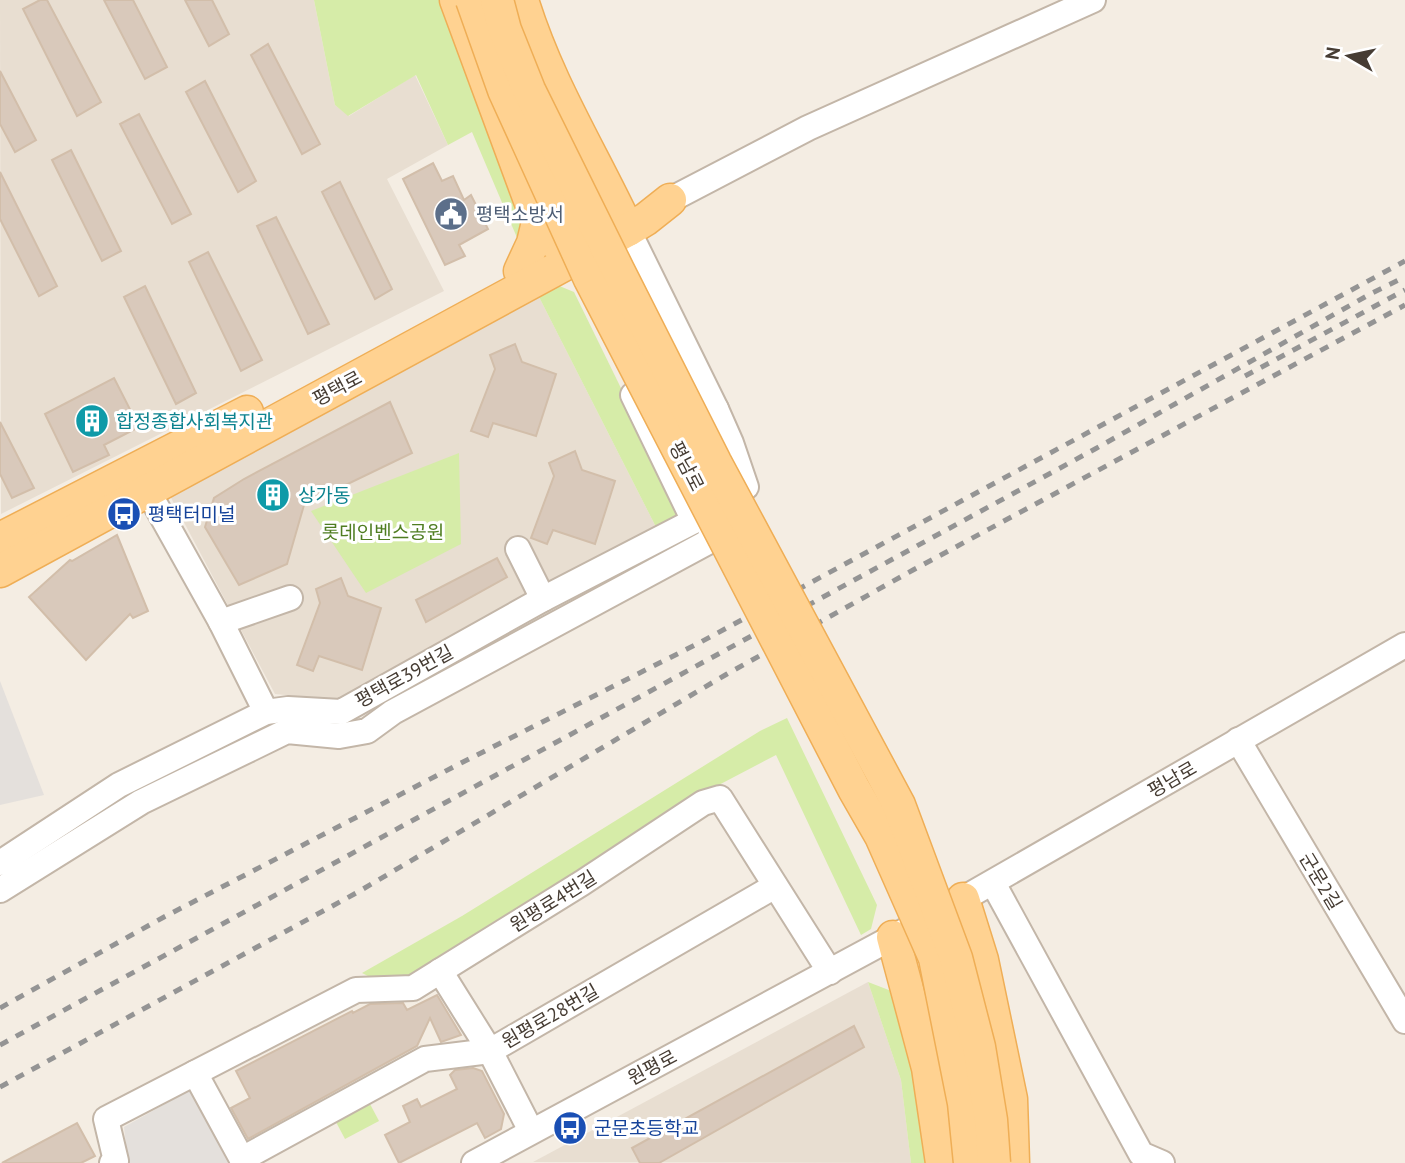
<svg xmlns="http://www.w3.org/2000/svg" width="1405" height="1163" font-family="'PT Sans','Noto Sans KR',sans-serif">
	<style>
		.residential { fill: #e8ded1 }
		.green { fill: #d6eca8 }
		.parking { fill: #e4e0dc }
		.building { fill: #d9c9bb; stroke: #d2beaa; stroke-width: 2 }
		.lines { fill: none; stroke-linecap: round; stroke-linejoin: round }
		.minor-casing { stroke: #c3b6a8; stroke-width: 28 }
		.major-casing { stroke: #efae56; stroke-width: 35 }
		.minor { stroke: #fff; stroke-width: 24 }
		.major { stroke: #ffd291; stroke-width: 32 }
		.rail { stroke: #949494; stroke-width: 5; stroke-dasharray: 9 9; stroke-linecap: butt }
		.major-bridge-casing { stroke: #efae56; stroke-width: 35; stroke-linecap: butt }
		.major-bridge { stroke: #ffd291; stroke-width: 32 }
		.labels { text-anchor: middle; stroke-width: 6; stroke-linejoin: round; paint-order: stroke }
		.service-label { font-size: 19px; fill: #4e5e75; stroke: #fff; text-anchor: start }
		.street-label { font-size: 19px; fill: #463c33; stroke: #fff }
		.culture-label { font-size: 19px; fill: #0d838f; stroke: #fff; text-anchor: start }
		.transit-label { font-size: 19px; fill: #164399; stroke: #fff; text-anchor: start }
		.park-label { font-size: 19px; fill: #4f7d21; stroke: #fff }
	</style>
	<rect width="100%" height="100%" fill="#f4ede3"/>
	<g class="residential">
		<polygon points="0,0 314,0 335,105 349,116 415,75 448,145 387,179 444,291 1,514"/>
		<polygon points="538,295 657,529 338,700 275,694 169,494"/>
		<polygon points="868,982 901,1080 911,1163 533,1162"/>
	</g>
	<g class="green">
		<polygon points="314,0 442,0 478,108 531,230 521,247 472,132 448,145 416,75 348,116 335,105"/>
		<polygon points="557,285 574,292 683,515 657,529 538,295"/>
		<polygon points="459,453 461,544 366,593 311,511"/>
		<polygon points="787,718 877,905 871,929 861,935 776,755 692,799 399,981 382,983 362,973 462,916 760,731"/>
		<polygon points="868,982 894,992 936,1163 911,1163 901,1080"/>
		<polygon points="370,1104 379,1121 345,1139 336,1122"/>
	</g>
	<g class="parking">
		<polygon points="0,681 44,795 0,805"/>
		<polygon points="190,1090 228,1163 128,1163 124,1127"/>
	</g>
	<g class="building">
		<polygon points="40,0 47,0 101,102 77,116 23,9"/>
		<polygon points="104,0 133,0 167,67 145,79"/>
		<polygon points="185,0 212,0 229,34 209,46"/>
		<polygon points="268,44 320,144 302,154 251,55"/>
		<polygon points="0,71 36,140 15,152 0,124"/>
		<polygon points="205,81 256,181 238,192 186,92"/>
		<polygon points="139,114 191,214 172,224 120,124"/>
		<polygon points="71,150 121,251 102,261 52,160"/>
		<polygon points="433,163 442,181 453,176 464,200 471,195 488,229 459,245 465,256 445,265 403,179"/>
		<polygon points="0,172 57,286 39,296 0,219"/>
		<polygon points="340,182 392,289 375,299 322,192"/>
		<polygon points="276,217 329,324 308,334 257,226"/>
		<polygon points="208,252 262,360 241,371 189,262"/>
		<polygon points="145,286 196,393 176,404 124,297"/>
		<polygon points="515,344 522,362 556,374 536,436 493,423 488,437 471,431 495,369 490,355"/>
		<polygon points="114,378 139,427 104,445 109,455 73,472 45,414"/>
		<polygon points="390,402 412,453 304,505 287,564 239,585 205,527 214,498 244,479"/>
		<polygon points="0,422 34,488 12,498 0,474"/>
		<polygon points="575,451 582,470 615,481 595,544 553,530 547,544 531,538 554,476 549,463"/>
		<polygon points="117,535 148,611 133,618 130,614 86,660 29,597 70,560 72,561"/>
		<polygon points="497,558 507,577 426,622 416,600"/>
		<polygon points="341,578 348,596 381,608 362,670 319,656 313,671 297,665 320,603 316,589"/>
		<polygon points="437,995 461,1035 441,1042 430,1018 417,1046 248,1139 231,1108 250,1098 236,1071 352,1011 353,1013 370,1004 403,1003 407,1010"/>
		<polygon points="854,1026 864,1047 659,1163 640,1163 632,1148"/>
		<polygon points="473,1068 482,1071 504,1114 501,1129 485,1138 477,1123 399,1163 385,1135 410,1122 403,1106 417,1099 421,1107 457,1089 450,1075 455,1070"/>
		<polygon points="77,1123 95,1156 81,1163 2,1163"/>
	</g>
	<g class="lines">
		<g class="minor-casing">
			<g id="minor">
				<polyline points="670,200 808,128 1093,0"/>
				<polyline points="628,230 716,409 702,416"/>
				<polyline points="633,395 694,521"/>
				<polyline points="140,477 221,622 266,712"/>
				<polyline points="518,549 543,599"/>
				<polyline points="221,622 290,598"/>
				<polyline points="1238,740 1405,1021"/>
				<polyline points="0,863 119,785 266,712 288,709 341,712 543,599 694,521 746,487 731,443 716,409"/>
				<polyline points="993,883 1141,1154 1162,1163"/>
				<polyline points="0,890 141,802 287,731 339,736 367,731 393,712 708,542 714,527 706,512"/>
				<polyline points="949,907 1405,645"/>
				<polyline points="440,971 490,1051 531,1131"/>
				<polyline points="195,1073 244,1163"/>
				<polyline points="242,1159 425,1059 490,1051 775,886"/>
				<polyline points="112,1163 116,1161 106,1119 356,990 413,988 582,883 703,803 720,798 830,972"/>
				<polyline points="474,1163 908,929"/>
			</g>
		</g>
		<g class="major-casing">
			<g id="major">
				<polyline points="456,0 538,222 552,241 580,256"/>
				<path d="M522 0C547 82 592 153 628 230"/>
				<polyline points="520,271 533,243 538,222"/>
				<polyline points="0,539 247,412"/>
				<polyline points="0,571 628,230 646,219 670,200"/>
				<polyline points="963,899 982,960 1011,1099 1013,1163"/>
				<polyline points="893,937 928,1068 942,1163"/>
			</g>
		</g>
		<use href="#minor" class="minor"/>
		<use href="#major" class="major"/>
		<g class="rail">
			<polyline points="1245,376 1405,290"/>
			<polyline points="0,1008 164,917 463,762 699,643 1405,261"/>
			<polyline points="0,1045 1095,449 1372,293 1405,277"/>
			<polyline points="0,1087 358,892 727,674 913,570 1405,305"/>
		</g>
		<g class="major-bridge-casing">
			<g id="major-bridge">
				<polyline points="472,0 504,90 590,279 854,789 881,836 935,958 964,1103 970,1163"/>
				<polyline points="497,0 505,30 529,90 618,270 715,462 899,805 956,958 979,1047 991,1120 994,1163"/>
			</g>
		</g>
		<use href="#major-bridge" class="major-bridge"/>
	</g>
	<defs>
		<g id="civic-disc" transform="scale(1.75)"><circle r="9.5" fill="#5c6f8a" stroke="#fff"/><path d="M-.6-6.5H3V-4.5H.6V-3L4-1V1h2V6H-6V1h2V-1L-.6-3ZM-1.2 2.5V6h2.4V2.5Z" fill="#fff"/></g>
		<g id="building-disc" transform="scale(1.75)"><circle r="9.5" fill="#0f9aa8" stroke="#fff"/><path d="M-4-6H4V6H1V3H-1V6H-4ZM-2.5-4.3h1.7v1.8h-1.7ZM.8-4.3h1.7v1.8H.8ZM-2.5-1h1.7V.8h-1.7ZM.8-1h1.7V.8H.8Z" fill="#fff"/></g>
		<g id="bus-disc" transform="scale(1.75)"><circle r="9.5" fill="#1a4fb4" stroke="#fff"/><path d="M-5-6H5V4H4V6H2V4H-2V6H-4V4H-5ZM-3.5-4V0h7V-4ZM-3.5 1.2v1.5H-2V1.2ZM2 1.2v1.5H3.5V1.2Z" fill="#fff"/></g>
	</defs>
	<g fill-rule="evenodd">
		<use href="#civic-disc" x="451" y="214"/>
		<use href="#building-disc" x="92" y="421"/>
		<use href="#building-disc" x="273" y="495"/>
		<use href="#bus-disc" x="124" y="514"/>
		<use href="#bus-disc" x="570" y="1128"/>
	</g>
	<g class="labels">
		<g class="service-label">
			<text x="476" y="221">평택소방서</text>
		</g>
		<g class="street-label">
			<text transform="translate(337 388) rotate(-28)" y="7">평택로</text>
			<text transform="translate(687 466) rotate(63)" y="7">평남로</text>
			<text transform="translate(404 676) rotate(-29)" y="7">평택로39번길</text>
			<text transform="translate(1172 779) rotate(-30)" y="7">평남로</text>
			<text transform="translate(1321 881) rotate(59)" y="7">군문2길</text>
			<text transform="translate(553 901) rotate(-32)" y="7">원평로4번길</text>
			<text transform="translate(550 1016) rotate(-30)" y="7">원평로28번길</text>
			<text transform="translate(652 1067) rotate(-28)" y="7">원평로</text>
		</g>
		<g class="culture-label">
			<text x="116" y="428">합정종합사회복지관</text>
			<text x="298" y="502">상가동</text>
		</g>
		<g class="transit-label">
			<text x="148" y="521">평택터미널</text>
			<text x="594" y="1135">군문초등학교</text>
		</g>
		<g class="park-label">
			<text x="383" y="539">롯데인벤스공원</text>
		</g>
	</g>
	<g transform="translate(1349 56) rotate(279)" stroke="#ffffff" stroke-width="5" paint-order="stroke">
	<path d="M0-5L12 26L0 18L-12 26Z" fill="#463c33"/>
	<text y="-10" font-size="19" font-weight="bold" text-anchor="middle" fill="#463c33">N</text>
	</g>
</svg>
